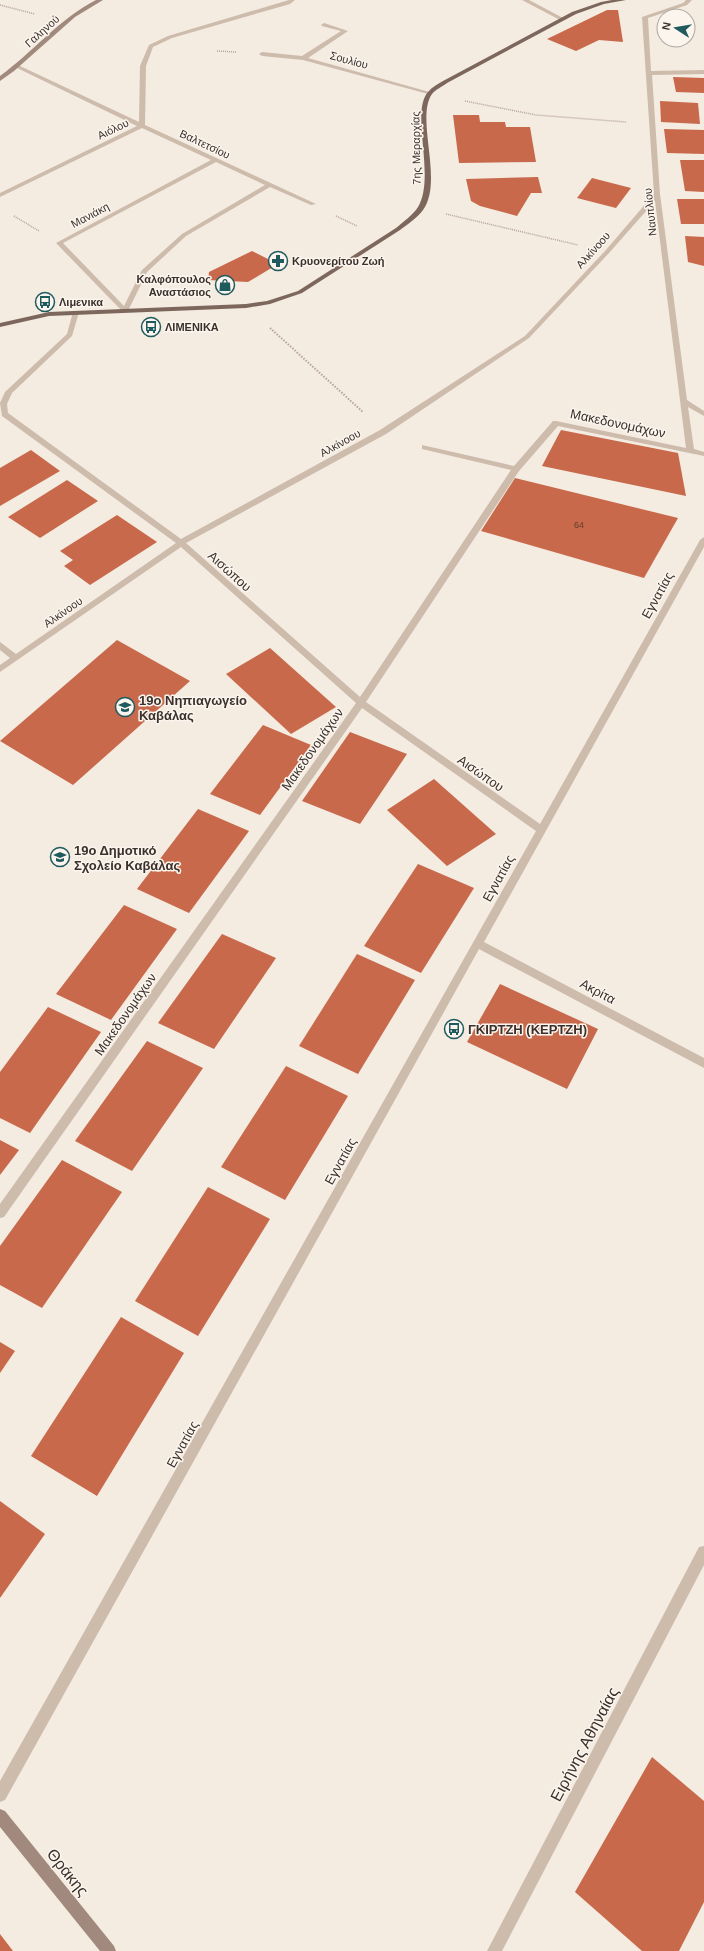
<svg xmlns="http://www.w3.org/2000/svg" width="704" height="1951" font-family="Helvetica,sans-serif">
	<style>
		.building { fill: #c8694b }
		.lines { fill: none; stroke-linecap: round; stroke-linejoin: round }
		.path-far1 { stroke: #b9a596; stroke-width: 1.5; stroke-dasharray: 1 1; stroke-linecap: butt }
		.path { stroke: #b9a596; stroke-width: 2; stroke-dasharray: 1.5 1.5; stroke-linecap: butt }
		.street { fill: #cdbbac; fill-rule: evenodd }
		.secondary { fill: #a18a7d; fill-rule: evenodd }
		.primary { fill: #7d675c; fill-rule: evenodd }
		.labels { text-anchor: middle; stroke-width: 3; stroke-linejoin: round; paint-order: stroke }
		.far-number-label { font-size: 9px; fill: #5e3e33 }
		.far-street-label { font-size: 11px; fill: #3b302b; stroke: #fbf5ee }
		.far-poi-label { font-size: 11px; font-weight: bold; fill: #3b302b; stroke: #fbf5ee; text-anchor: start }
		.street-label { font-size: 13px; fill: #3b302b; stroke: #fbf5ee }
		.poi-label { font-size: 13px; font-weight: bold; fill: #3b302b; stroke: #fbf5ee; text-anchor: start }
		.near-street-label { font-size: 16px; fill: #3b302b; stroke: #fbf5ee }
	</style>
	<rect width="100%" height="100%" fill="#f4ebe1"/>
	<g class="building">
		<polygon points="607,10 618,10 623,42 599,40 576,51 547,39"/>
		<polygon points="673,77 704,78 704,93 676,92"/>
		<polygon points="660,101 698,103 700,124 661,122"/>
		<polygon points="453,115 479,115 480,122 505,122 506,127 530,127 536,162 459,163"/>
		<polygon points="664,129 704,130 704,154 667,153"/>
		<polygon points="680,160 704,160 704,192 685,191"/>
		<polygon points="538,177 542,193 531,193 517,216 480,206 471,201 466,179"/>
		<polygon points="592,178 631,188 616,208 577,198"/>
		<polygon points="677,199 704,199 704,224 681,224"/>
		<polygon points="685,236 704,237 704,266 688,262"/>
		<polygon points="252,251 278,264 248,282 208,280 209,272"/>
		<polygon points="561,430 678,453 686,496 542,466"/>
		<polygon points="31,450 60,471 0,506 0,468"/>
		<polygon points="515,478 678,518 644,578 481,531"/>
		<polygon points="67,480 98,501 40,538 8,517"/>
		<polygon points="117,515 157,542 90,585 64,566 73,560 60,551"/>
		<polygon points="117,640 190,681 73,785 0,741"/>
		<polygon points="270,648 336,707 291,734 226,674"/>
		<polygon points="263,725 311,745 260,815 210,794"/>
		<polygon points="350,732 407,754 360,824 302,801"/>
		<polygon points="434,779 496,834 447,866 387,810"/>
		<polygon points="198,809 249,831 189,913 137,889"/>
		<polygon points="418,864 474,888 421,973 364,946"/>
		<polygon points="124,905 177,929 111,1020 56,994"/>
		<polygon points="222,934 276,958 214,1049 158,1023"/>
		<polygon points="357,954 415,980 358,1074 299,1046"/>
		<polygon points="500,984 598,1029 567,1089 467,1042"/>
		<polygon points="48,1007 101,1032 30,1133 0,1118 0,1072"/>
		<polygon points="147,1041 203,1068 132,1171 75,1141"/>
		<polygon points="286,1066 348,1096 285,1200 221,1167"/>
		<polygon points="0,1140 19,1150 0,1175"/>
		<polygon points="62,1160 122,1192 42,1308 0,1285 0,1246"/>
		<polygon points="208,1187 270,1219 198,1336 135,1301"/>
		<polygon points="121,1317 184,1353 97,1496 31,1456"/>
		<polygon points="0,1342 15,1351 0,1373"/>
		<polygon points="0,1501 45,1534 0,1598"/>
		<polygon points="652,1757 704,1801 704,1902 679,1951 642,1951 575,1892"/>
		<polygon points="0,1934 13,1951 0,1951"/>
	</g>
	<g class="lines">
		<g class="path-far1">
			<polyline points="0,5 35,14"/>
			<polyline points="217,51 236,52"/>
			<polyline points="465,101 536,115 626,122"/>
			<polyline points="446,214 578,245"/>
			<polyline points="14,216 39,231"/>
			<polyline points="336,216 357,226"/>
		</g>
		<polyline class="path" points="270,328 363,412"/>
		<g class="street">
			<path d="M289 0H295L290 4 172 38 153 47 146 66 145 125 316 204 311 205 270 187 186 236 147 272 128 311 123 312 56 243 211 160 142 128 0 197V193L137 126 15 67 20 66 139 122 140 66 149 45 168 36ZM216 162 265 185 182 234 142 270 124 306 63 243Z"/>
			<polygon points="522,0 529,0 565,19 560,20"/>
			<path d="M686 0H692L687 5 648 18 651 71 704 70V74L652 75 660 194 687 400 704 411V416L688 407 694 449 704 452V456L558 426 519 471 366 702 540 824 700 540 704 537V547L484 942 704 1058V1068L479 949 5 1800 0 1802V1781L536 831 362 708 4 1217 0 1218V1204L356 703 181 547 0 672V665L10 658 0 650V642L16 654 176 543 2 416 0 403 5 392 67 334 73 312 78 311 79 312 72 336 12 393 7 404 8 413 181 539 380 430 525 336 605 251 654 194 642 17 683 3ZM655 201 686 448 556 421H553L514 466 422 445V449L511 470 360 697 186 543 386 434 529 338 609 253Z"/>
			<polygon points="324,23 348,31 308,58 433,93 428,94 303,60 262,56 259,54 262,52 302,56 341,31 322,26 321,25"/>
			<polygon points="704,1546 704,1565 502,1951 487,1951 699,1547"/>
		</g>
		<g class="secondary">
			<path d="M96 0H103L75 17 14 71 0 81V76C33 52 59 19 96 0Z"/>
			<polygon points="0,1809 5,1811 114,1946 116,1951 100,1951 0,1827"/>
		</g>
		<path class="primary" d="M612 0H626L604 4 576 14 447 83C443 86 435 90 432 94 415 118 444 181 423 210 417 218 408 224 400 230L302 293 270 304 246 308 49 316 0 327V323L49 312 246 304 267 301 298 291 396 228C403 222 413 215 418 207 436 177 410 112 428 92 432 87 438 84 443 81L572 12 601 2Z"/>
	</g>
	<defs>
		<g id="pharmacy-ring" transform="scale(1)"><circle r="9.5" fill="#fbf5ee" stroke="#1f5a5e" stroke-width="1.5"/><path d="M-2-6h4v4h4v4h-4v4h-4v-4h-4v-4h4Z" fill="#1f5a5e"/></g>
		<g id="shop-ring" transform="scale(1)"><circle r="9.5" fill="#fbf5ee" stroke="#1f5a5e" stroke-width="1.5"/><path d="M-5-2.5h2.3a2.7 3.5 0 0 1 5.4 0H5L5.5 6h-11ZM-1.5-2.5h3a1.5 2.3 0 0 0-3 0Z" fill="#1f5a5e"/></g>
		<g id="bus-ring" transform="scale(1)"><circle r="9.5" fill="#fbf5ee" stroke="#1f5a5e" stroke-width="1.5"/><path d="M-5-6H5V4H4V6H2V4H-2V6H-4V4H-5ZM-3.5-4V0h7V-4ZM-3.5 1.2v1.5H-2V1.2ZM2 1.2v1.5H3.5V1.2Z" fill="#1f5a5e"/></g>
		<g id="school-ring" transform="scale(1)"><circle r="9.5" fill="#fbf5ee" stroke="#1f5a5e" stroke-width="1.5"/><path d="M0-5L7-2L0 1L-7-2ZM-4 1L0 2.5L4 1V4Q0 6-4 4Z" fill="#1f5a5e"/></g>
	</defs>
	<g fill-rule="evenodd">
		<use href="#pharmacy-ring" x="278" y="261"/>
		<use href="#shop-ring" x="225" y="285"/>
		<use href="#bus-ring" x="45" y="302"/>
		<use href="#bus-ring" x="151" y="327"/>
		<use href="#school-ring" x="125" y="707"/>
		<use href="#school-ring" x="60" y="857"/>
		<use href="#bus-ring" x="454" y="1029"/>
	</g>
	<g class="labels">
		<g class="far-number-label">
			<text x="579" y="528">64</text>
		</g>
		<g class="far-street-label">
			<text transform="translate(42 31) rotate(-42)" y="4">Γαληνού</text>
			<text transform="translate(349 60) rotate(15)" y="4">Σουλίου</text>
			<text transform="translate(113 129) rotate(-26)" y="4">Αιόλου</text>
			<text transform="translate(205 144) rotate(25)" y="4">Βαλτετσίου</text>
			<text transform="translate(416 148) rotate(-91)" y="4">7ης Μεραρχίας</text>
			<text transform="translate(650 212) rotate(-96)" y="4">Ναυπλίου</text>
			<text transform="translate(90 215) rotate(-28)" y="4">Μανιάκη</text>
			<text transform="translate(593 250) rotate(-48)" y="4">Αλκίνοου</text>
			<text transform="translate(340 443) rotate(-29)" y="4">Αλκίνοου</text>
			<text transform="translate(63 612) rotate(-35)" y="4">Αλκίνοου</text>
		</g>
		<g class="far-poi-label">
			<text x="292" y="265">Κρυονερίτου Ζωή</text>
			<text x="211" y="283" text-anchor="end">Καλφόπουλος<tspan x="211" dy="13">Αναστάσιος</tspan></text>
			<text x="59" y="306">Λιμενικα</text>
			<text x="165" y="331">ΛΙΜΕΝΙΚΑ</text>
		</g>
		<g class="street-label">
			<text transform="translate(618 423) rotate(12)" y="5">Μακεδονομάχων</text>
			<text transform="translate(230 571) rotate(42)" y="5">Αισώπου</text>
			<text transform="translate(657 595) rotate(-61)" y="5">Εγνατίας</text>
			<text transform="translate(312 749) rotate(-55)" y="5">Μακεδονομάχων</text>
			<text transform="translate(481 773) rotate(35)" y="5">Αισώπου</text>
			<text transform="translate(498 878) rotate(-61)" y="5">Εγνατίας</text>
			<text transform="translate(598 991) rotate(28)" y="5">Ακρίτα</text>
			<text transform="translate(125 1014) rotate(-55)" y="5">Μακεδονομάχων</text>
			<text transform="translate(340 1161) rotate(-61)" y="5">Εγνατίας</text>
			<text transform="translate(182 1444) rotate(-61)" y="5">Εγνατίας</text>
		</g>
		<g class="poi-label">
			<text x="139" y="705">19ο Νηπιαγωγείο<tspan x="139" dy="15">Καβάλας</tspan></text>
			<text x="74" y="855">19ο Δημοτικό<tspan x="74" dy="15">Σχολείο Καβάλας</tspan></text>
			<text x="468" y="1034">ΓΚΙΡΤΖΗ (ΚΕΡΤΖΗ)</text>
		</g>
		<g class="near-street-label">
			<text transform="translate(584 1744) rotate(-62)" y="6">Ειρήνης Αθηναίας</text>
			<text transform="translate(68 1872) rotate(51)" y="6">Θράκης</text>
		</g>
	</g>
	<g transform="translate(676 28) rotate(282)"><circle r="19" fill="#fbf5ee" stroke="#aea6a0"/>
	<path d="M0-3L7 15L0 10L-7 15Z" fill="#1f5a5e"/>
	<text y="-6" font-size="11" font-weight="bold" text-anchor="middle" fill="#3b302b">N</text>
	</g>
</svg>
